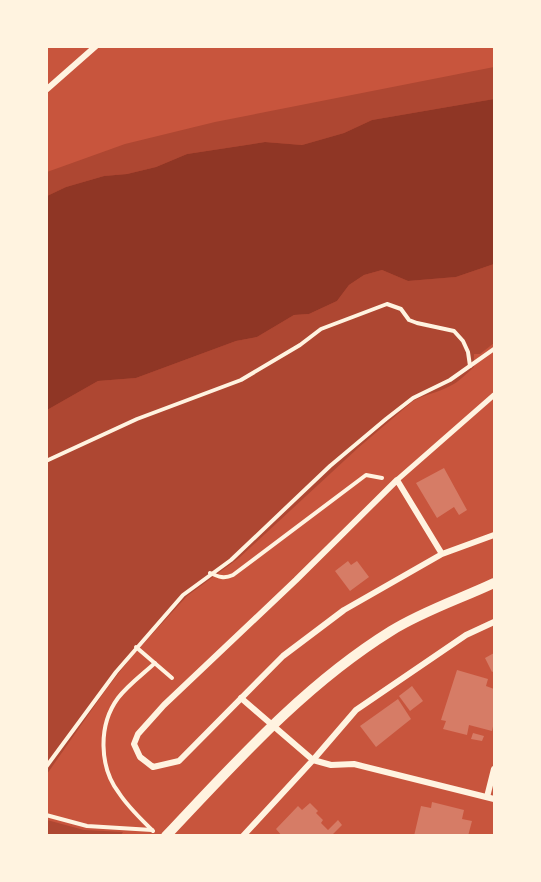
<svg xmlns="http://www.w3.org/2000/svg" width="541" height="882" font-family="'Roboto Serif',serif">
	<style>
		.green { fill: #ae4732 }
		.water { fill: #8f3625 }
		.building { fill: #d67c66 }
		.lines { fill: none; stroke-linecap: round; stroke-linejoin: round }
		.path { stroke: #fff3e0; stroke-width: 4 }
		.pedestrian { stroke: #fff3e0; stroke-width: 5 }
		.minor { stroke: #fff3e0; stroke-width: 6 }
		.tertiary { stroke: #fff3e0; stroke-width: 10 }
	</style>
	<rect width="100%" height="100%" fill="#c8553d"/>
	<g class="green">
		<polygon points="494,67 494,99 372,120 344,133 302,145 265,142 187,154 156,167 127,174 104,176 66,187 47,196 47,172 125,144 215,122"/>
		<path d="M494 264V343L480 354H474V367C467 373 459 382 450 386 438 393 425 394 413 401L358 448 239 558 187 596 133 655 107 688 47 774V410L98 381 136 378 236 341 257 337 294 315 309 314 337 301 349 285 364 275 382 270 408 281 456 277Z"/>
		<polygon points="47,820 84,830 123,832 120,836 47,835"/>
	</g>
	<polygon class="water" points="494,99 494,264 456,277 408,281 382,270 364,275 349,285 337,301 309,314 294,315 257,337 236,341 136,378 98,381 47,410 47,196 66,187 104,176 127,174 156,167 187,154 265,142 302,145 344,133 372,120"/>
	<g class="building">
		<polygon points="444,468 467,510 459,515 454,507 437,518 416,483"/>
		<polygon points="348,561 351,565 357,561 369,577 350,591 335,571"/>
		<polygon points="494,653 494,671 492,672 485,658"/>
		<polygon points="457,670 488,679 486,686 494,689 494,722 492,731 469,725 467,735 443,729 446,721 441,720"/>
		<polygon points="412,686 423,701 410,711 399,696"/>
		<polygon points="398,699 411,719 376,747 360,726"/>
		<polygon points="473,733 484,736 482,741 471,739"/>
		<polygon points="432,802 464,810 462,819 472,821 468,836 414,836 421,806 431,808"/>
		<polygon points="310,803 318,811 316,813 323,820 321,823 328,830 338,820 342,825 331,836 282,836 276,829 298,806 302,810"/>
	</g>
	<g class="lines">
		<g class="path">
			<polyline points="46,461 137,419 241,380 300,345 321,329 387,304 401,309 409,320 417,323 454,331 463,341 468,352 470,366"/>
			<path d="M210 573C219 577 224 579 233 575L366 475 382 478"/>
			<polyline points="136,647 172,678"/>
			<polyline points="46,767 116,672 183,595 231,560 330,466 386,419 413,398 450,380 494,349"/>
			<polyline points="46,815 87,826 152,830"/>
			<path d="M153 831C141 819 128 807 119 793 99 767 98 725 118 698 128 685 143 674 155 663"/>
		</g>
		<polyline class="pedestrian" points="397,480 494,395"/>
		<g class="minor">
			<polyline points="46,90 96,46"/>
			<polyline points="442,554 397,480 296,580 164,705 138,734 134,744 140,757 153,767 179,761 283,656 344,610 442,554 494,535"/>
			<polyline points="494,622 466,635 356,710 313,760 331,765 354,764 494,799"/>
			<polyline points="241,698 313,760 243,836"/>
			<polyline points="487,797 494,769"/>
		</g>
		<path class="tertiary" d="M166 836C236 762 304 685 391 631 423 611 460 599 494 583"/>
	</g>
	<rect width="541" height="882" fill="none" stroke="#fff3e0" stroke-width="96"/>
</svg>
